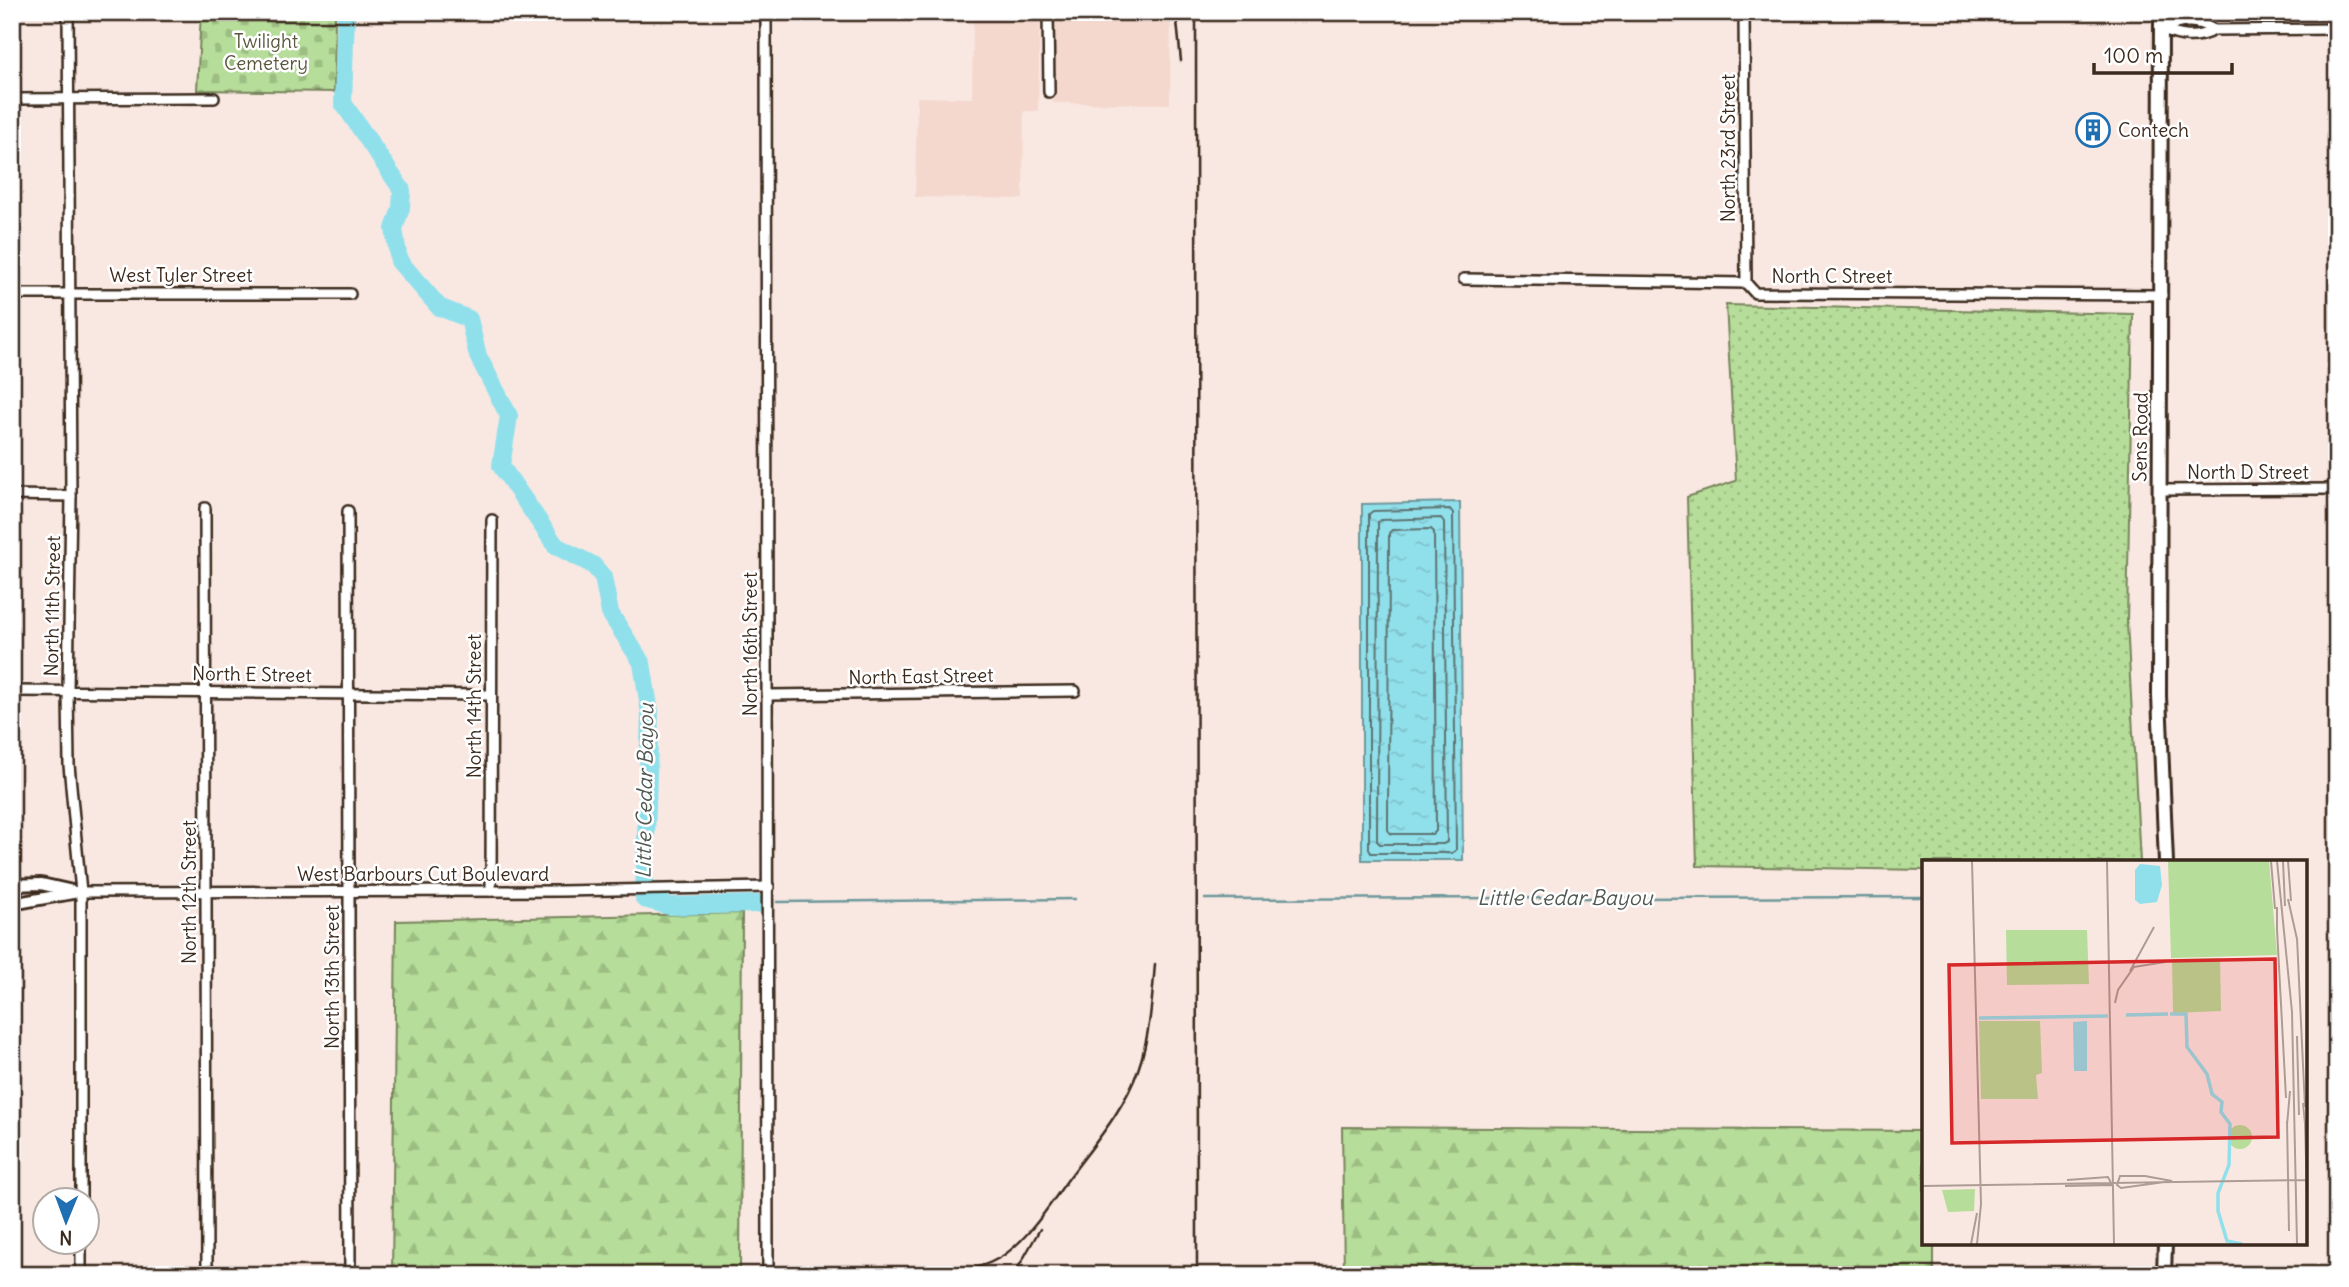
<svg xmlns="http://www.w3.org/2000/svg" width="2349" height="1287" font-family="Delius,sans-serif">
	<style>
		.built { fill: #f4d8ce }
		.grass { fill: url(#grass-dots); stroke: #78845c; stroke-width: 2 }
		.forest { fill: url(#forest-firs); stroke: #78845c; stroke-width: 2 }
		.cemetery { fill: url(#cemetery-stones); stroke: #78845c; stroke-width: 2 }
		.water { fill: url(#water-ripples); stroke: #6e979a; stroke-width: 2 }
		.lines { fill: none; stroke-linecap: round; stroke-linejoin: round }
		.shore { stroke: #5d7370; stroke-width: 2 }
		.stream { stroke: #6e979a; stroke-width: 2.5 }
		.river { stroke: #90e0ec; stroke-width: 18 }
		.minor-casing { stroke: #3b2a1e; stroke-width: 14 }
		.tertiary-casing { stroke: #3b2a1e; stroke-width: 16 }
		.secondary-casing { stroke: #3b2a1e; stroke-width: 18 }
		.minor { stroke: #fff; stroke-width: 9 }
		.tertiary { stroke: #fff; stroke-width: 10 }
		.secondary { stroke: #fff; stroke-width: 12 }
		.rail { stroke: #3b2a1e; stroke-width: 2.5 }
		.labels { text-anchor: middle; stroke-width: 5; stroke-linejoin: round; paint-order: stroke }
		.park-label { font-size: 19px; fill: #5a573d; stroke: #fff }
		.poi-label { font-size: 19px; fill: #3b2a1e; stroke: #fff; text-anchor: start }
		.street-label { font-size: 19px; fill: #3b2a1e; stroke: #fff }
		.water-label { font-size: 21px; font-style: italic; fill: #505852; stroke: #fff }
		.inset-river { fill: none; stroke: #90e0ec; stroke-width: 3.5 }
		.inset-road { fill: none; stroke: #ad9c94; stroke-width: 2 }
		.view { fill: #d62828; fill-opacity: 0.15; stroke: #d62828; stroke-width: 3.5 }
		.inset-edge { fill: none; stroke: #3b2a1e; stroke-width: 3.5 }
	</style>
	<defs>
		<pattern id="grass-dots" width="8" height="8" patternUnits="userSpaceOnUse" patternTransform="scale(1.75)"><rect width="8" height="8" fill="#b6dd99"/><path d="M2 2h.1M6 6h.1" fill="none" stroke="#9dbe83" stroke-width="1.8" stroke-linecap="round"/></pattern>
		<pattern id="forest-firs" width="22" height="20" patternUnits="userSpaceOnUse" patternTransform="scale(1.75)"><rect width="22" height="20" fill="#b6dd99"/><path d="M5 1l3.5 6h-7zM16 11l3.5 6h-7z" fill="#9dbe83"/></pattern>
		<pattern id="cemetery-stones" width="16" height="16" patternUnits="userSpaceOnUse" patternTransform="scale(1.75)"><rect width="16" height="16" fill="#b6dd99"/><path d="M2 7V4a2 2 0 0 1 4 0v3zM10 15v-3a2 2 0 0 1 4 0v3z" fill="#9dbe83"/></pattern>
		<pattern id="water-ripples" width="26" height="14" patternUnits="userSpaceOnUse" patternTransform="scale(1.75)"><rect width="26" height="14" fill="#90e0ec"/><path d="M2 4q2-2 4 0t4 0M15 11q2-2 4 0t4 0" fill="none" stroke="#7dc0ca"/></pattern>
	</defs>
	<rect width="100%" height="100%" fill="#f9e8e2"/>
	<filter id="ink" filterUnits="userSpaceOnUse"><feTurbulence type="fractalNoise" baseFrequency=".0143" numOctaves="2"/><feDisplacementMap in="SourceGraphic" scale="14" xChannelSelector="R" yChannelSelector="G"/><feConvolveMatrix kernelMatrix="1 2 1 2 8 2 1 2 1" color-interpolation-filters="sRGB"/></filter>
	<g filter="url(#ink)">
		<g class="built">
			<polygon points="973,12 1040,12 1038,111 1024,111 1023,199 915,197 917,97 972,98"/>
			<polygon points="1054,12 1171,12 1170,104 1053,103"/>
		</g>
		<polygon class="grass" points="1726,305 2133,314 2127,622 2140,862 1924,862 1924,870 1697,866 1687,497 1736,481"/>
		<g class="forest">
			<polygon points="742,913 740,1275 392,1275 396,921"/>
			<polygon points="1342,1127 1924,1131 1924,1243 1934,1243 1934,1275 1344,1275"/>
		</g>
		<polygon class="cemetery" points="201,12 335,12 334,92 197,90"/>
		<polygon class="water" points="1460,502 1463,860 1362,860 1362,504"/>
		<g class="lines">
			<g class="shore">
				<polygon points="1450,509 1453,513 1456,850 1452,853 1371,853 1369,849 1369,514 1373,511"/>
				<polygon points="1441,518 1444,522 1447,842 1443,844 1380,844 1377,841 1378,522 1381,520"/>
				<polygon points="1431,529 1434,532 1436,831 1433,834 1391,834 1388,830 1389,533 1392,530"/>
			</g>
			<g class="stream">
				<polyline points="1205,899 1924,897"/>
				<polyline points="777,902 1075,899"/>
			</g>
			<polyline class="river" points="346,12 343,103 402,190 401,208 394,229 399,261 439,307 469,319 478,356 509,416 501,466 556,546 593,565 603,577 610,613 642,663 650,713 644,899 670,906 758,904"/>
			<g class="minor-casing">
				<g id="minor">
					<polyline points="68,12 71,496 68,691 69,765 81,892 81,1200"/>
					<polyline points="766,12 768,1275"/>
					<polyline points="1048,12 1049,92"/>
					<polyline points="1744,12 1746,283"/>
					<path d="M2161 29C2180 37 2195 40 2214 30L2337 29"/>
					<path d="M2161 29C2181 21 2195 18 2214 30"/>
					<polyline points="12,99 214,98"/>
					<polyline points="1464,279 1746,283 1755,293 2162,295"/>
					<polyline points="12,294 350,294"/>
					<polyline points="2159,490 2337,489"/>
					<polyline points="12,495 71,496"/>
					<polyline points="205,508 207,1275"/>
					<polyline points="348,511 350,1275"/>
					<polyline points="12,691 491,695"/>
					<polyline points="768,695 1075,691"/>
					<polyline points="491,891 492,520"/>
					<polyline points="78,892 561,891 769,887"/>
					<polyline points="81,1275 81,1242"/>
				</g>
			</g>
			<g class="tertiary-casing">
				<g id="tertiary">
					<polyline points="12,885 41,884 72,891"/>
					<polyline points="12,904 78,892"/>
				</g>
			</g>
			<g class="secondary-casing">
				<g id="secondary">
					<polyline points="2161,12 2159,696 2166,862"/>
					<polyline points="2164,1275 2165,1243"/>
				</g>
			</g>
			<use href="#minor" class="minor"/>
			<use href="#tertiary" class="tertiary"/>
			<use href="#secondary" class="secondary"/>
			<g class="rail">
				<polyline points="1176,12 1181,61"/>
				<polyline points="1196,12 1197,1275"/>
				<path d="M943 1275C964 1272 986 1267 1004 1255 1031 1236 1050 1204 1069 1178 1094 1144 1124 1110 1138 1070 1150 1036 1152 1000 1155 964"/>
				<polyline points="1014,1275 1040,1229"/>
			</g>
		</g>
	</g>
	<defs>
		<g id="building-ring" transform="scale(1.75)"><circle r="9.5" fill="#fff" stroke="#1f6fb2" stroke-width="1.5"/><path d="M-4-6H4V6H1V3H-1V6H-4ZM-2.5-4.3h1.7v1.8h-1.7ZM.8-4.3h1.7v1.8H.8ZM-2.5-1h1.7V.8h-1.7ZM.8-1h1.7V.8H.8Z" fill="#1f6fb2"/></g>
	</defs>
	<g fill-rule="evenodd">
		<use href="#building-ring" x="2093" y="130"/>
	</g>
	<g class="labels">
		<g class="park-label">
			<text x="266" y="48">Twilight<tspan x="266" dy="22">Cemetery</tspan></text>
		</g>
		<g class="poi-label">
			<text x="2118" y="137">Contech</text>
		</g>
		<g class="street-label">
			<text transform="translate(1728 148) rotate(-90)" y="7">North 23rd Street</text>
			<text x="181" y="282">West Tyler Street</text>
			<text x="1832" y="283">North C Street</text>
			<text transform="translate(2140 437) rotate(-89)" y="7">Sens Road</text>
			<text x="2248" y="479">North D Street</text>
			<text transform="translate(52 606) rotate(-89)" y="7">North 11th Street</text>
			<text transform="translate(750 644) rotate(-90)" y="7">North 16th Street</text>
			<text transform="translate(252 674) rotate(1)" y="7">North E Street</text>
			<text transform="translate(921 676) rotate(-1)" y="7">North East Street</text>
			<text transform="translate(474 706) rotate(-90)" y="7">North 14th Street</text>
			<text x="423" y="881">West Barbours Cut Boulevard</text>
			<text transform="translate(189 892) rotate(-90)" y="7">North 12th Street</text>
			<text transform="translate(332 977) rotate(-90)" y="7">North 13th Street</text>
		</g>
		<g class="water-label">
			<text transform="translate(645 791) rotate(-89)" y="7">Little Cedar Bayou</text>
			<text x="1565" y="905">Little Cedar Bayou</text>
		</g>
	</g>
	<g transform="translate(1922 860)">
		<rect width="385" height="385" fill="#f9e8e2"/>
		<path d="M57 161H118L120 213 114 215 116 239H59Z" fill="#b6dd99"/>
		<path d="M246 1H347L355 95 249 98ZM84 70H165L167 124 85 125ZM298 98 299 151 251 153 250 99ZM53 329 52 351 26 352 20 330Z" fill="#b6dd99"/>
		<path d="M306 277a12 12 0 1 1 24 0a12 12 0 1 1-24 0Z" fill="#b6dd99"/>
		<path d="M218 4 238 6 240 25 235 42 218 44 213 40V10ZM165 161V211H152L151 162Z" fill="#90e0ec"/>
		<path class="inset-river" d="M248 154H264L265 187 285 214 290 234 300 242 299 252 308 264 307 305 296 333V351L305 381 320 384M204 155 246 154M57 158 186 156"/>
		<path class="inset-road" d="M50 1 59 344 55 384M185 1 192 384M349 1 353 49M355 1 370 152 375 384M361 1 363 46M366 1 369 41M366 39 375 79M355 47V71M355 69 364 238M375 78 383 247M208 111 232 67M193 143 196 130 212 107 243 102M375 176 377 255M381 243 383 264M365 261 367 371M383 264 385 337M365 265 368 231M198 316H223L250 321 199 328 195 325ZM0 326 385 320M143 326 190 325 186 317 145 320M49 384 55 353"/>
		<path class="view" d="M353 99 356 277 30 283 27 105Z"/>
		<rect width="385" height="385" class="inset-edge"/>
	</g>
	<rect width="2349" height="1287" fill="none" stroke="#fff" stroke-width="42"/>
	<rect x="21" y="21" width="2307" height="1245" fill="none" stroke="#3b2a1e" stroke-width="2.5" filter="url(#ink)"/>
	<g transform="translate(66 1221) rotate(181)"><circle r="33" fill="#ffffff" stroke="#b1aaa5" stroke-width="2"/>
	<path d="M0-5L12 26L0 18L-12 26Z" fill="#1f6fb2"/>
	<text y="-10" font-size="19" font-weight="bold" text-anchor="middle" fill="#3b2a1e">N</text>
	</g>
	<path d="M2094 63v10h138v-10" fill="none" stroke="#3b2a1e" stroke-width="3.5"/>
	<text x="2104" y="63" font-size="21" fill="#3b2a1e" stroke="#ffffff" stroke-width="5" paint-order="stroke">100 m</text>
</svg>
